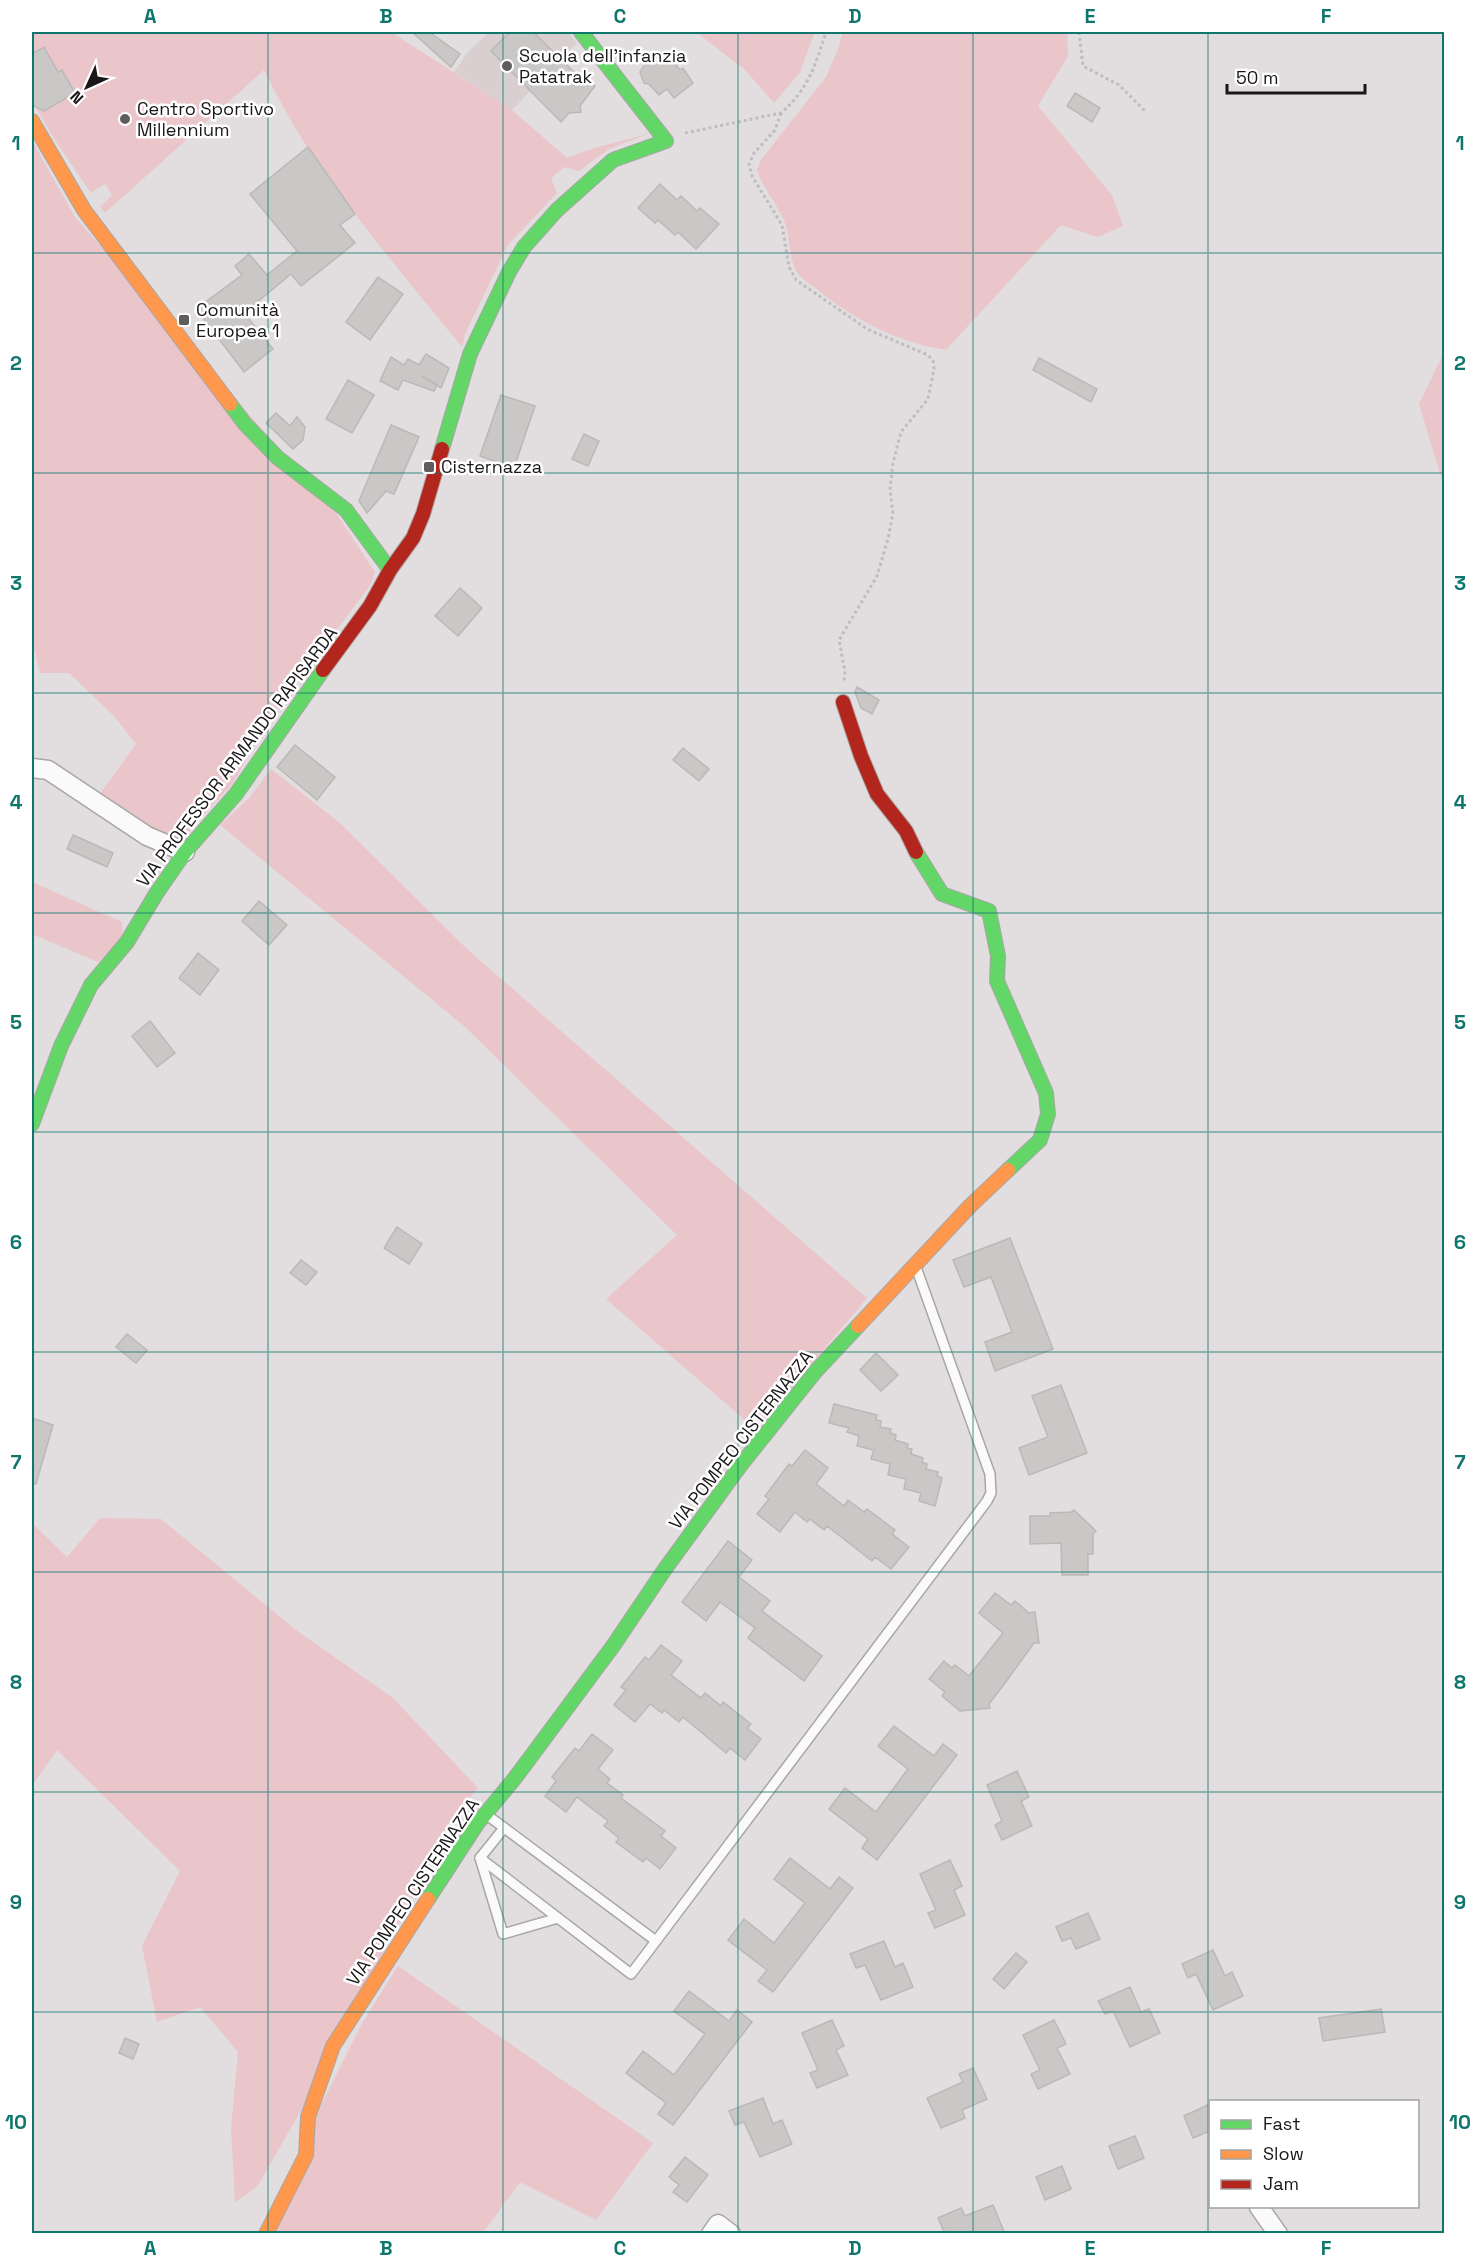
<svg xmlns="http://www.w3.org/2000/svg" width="1476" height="2265" font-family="'Space Grotesk',sans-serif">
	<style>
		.built { fill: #dacfd0 }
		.green { fill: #eac6cb }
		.building { fill: #cac7c7; stroke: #bbb8b8; stroke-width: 1.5 }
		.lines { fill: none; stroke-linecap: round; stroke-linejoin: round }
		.lane-casing { stroke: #a9a6a6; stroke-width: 12 }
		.street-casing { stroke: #a9a6a6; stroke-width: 21 }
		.fast-casing { stroke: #a9a6a6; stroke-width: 16 }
		.slow-casing { stroke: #a9a6a6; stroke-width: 16 }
		.jam-casing { stroke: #a9a6a6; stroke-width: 16 }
		.path { stroke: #bebebe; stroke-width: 3; stroke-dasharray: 3 3; stroke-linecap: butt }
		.lane { stroke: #fbfafa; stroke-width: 9 }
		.street { stroke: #fbfafa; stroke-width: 18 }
		.fast { stroke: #63d668; stroke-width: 14 }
		.slow { stroke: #ff974d; stroke-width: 14 }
		.jam { stroke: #b3261e; stroke-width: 14 }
		.grid { fill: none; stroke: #0f766e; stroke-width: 1.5; stroke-opacity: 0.55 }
		.poi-dot { fill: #5f5c5d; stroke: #fff; stroke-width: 2 }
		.labels { text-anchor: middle; stroke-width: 5; stroke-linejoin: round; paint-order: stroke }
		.poi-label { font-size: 18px; fill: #191617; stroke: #fff; text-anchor: start }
		.street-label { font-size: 18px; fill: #191617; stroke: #fff }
		.neatline { fill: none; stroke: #0f766e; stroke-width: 2 }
		.grid-label { font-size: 20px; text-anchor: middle; font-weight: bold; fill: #0f766e }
	</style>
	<rect width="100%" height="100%" fill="#e2ddde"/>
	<polygon class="built" points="489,32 568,32 577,43 512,110 454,72 467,53"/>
	<g class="green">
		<path d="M32 32H391L512 110 567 158 594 148 648 134 609 149 579 171 564 167 551 178 557 193 508 245 465 334 462 347C406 279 350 212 302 139 288 117 276 93 264 70L105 213 100 207 112 195 105 184 91 193 53 137 32 101Z"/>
		<polygon points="696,32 815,32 800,72 774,103 745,70"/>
		<path d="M843 32H1067L1068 56 1038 106 1112 195 1123 226 1097 237 1061 225 946 350C898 342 856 321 818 290 812 285 801 279 797 272 788 258 791 238 785 223 778 204 763 189 757 170L761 160 826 77 838 49Z"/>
		<polygon points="32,140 75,217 336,513 375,572 371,584 266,724 233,783 181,840 143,825 99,795 136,744 113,715 69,673 40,673 32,640"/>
		<polygon points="1444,352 1444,487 1419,404"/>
		<polygon points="271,769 340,823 466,948 867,1298 756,1430 606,1299 677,1235 464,1026 220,825 249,798"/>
		<polygon points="32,882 122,922 123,938 98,962 32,934"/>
		<polygon points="100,1518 161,1519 296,1630 393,1698 478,1788 456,1813 307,2100 257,2187 235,2202 231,2128 238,2052 200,2007 157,2022 142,1946 180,1871 57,1750 32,1786 32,1523 67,1557"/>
		<polygon points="398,1966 653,2143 596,2220 520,2182 483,2233 274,2234 322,2103 361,2025"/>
	</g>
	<g class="building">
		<polygon points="412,32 429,32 460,54 451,67"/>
		<polygon points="510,32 533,32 580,78 581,76 595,86 580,106 581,112 569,113 561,122 491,51"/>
		<polygon points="44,47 58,72 62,70 75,93 44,111 34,106 32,101 32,54"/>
		<polygon points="664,51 680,70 683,68 693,83 674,98 667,89 659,95 649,84 644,83 640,72 643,67"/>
		<polygon points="1075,93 1100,108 1092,122 1067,106"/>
		<polygon points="308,147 355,214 340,225 355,243 301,286 291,274 244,313 273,349 244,372 196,309 242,275 235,266 249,254 267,275 297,251 250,194"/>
		<polygon points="660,184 677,200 681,196 697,211 700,208 719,224 696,249 678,232 675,235 658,220 655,223 638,208"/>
		<polygon points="378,277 403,294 370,340 346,322"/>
		<polygon points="426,354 449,368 441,388 422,376 437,385 434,391 403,380 398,390 380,381 391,357 404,365 408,359 419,365"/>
		<polygon points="1039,358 1097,389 1091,402 1033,370"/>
		<polygon points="348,380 374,395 352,433 326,419"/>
		<polygon points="501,395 535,406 514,468 480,456"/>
		<polygon points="276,413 290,426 297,417 305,427 303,440 293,449 266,423"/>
		<polygon points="391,425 419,437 394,494 386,491 367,513 359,501"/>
		<polygon points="584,434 599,441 588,466 572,459"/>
		<polygon points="460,588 482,608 458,636 435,616"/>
		<polygon points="857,687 879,700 872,714 861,708 855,692"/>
		<polygon points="295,745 335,777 317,800 277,767"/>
		<polygon points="683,748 709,769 699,781 673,760"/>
		<polygon points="73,835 113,853 107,867 67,849"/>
		<polygon points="259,901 287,925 269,945 242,921"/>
		<polygon points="198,953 219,970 200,995 179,978"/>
		<polygon points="150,1021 175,1053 157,1067 132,1036"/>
		<polygon points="397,1227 422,1244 409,1264 384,1248"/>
		<polygon points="1010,1238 1053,1349 995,1371 985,1342 1012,1332 991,1277 964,1287 953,1260"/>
		<polygon points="301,1260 317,1272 306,1285 290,1273"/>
		<polygon points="127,1334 147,1350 136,1363 116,1347"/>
		<polygon points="876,1353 898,1375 881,1391 860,1370"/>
		<polygon points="1061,1385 1087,1453 1029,1475 1019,1448 1048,1437 1032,1396"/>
		<polygon points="834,1404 877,1415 876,1420 881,1421 880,1427 891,1429 890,1433 896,1435 895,1440 908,1444 907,1448 912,1449 911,1454 923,1458 922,1462 927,1464 926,1469 938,1472 937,1476 942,1478 935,1506 919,1501 921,1493 904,1489 906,1479 888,1475 890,1464 871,1459 874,1450 857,1446 859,1436 847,1432 849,1428 829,1423"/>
		<polygon points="32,1418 53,1425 36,1484 32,1484"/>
		<polygon points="805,1450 828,1468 816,1484 844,1506 848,1500 864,1512 867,1509 895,1530 892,1534 909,1547 891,1569 875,1557 872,1561 827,1526 824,1530 810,1519 807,1522 795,1512 780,1532 757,1514 769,1499 765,1496 789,1464 792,1466"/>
		<polygon points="1074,1510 1096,1531 1093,1534 1093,1554 1088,1554 1088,1575 1062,1575 1061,1543 1030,1544 1030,1516 1050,1516 1050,1513 1071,1512"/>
		<polygon points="728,1541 752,1560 739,1577 770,1601 762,1611 822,1656 804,1681 748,1638 755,1628 720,1602 706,1621 682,1602"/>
		<polygon points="995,1593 1011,1605 1015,1601 1029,1613 1035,1612 1039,1643 1034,1643 1005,1683 989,1704 990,1708 960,1711 942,1696 945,1692 929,1679 944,1661 952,1668 955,1665 969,1676 1003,1633 979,1613"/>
		<polygon points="661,1645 682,1661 671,1675 701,1698 705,1693 721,1706 723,1702 751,1724 747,1728 761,1739 745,1760 730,1748 726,1753 683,1717 679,1722 664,1710 662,1713 650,1704 635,1722 614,1705 626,1690 621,1687 645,1657 649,1660"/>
		<polygon points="894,1726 934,1756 943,1744 957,1755 877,1860 862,1848 868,1839 829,1809 845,1788 876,1812 908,1769 878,1746"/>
		<polygon points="592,1734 613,1750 598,1769 610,1779 607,1783 623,1795 621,1798 665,1831 661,1836 676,1848 660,1869 646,1858 643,1862 616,1842 619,1838 604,1826 608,1821 577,1797 566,1812 545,1796 556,1781 552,1777 575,1748 579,1751"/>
		<polygon points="1017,1771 1029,1797 1021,1801 1032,1826 1002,1840 995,1825 1002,1821 987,1785"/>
		<polygon points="790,1858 830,1889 839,1877 853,1888 773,1992 758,1981 767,1970 728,1940 744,1919 774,1943 805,1903 774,1879"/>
		<polygon points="950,1860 962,1886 954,1890 965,1915 935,1928 928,1913 936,1910 920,1874"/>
		<polygon points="1088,1913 1100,1939 1076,1949 1071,1938 1062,1941 1056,1927"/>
		<polygon points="884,1941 895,1967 903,1963 913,1987 881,2000 865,1965 856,1968 850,1954"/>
		<polygon points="1213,1950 1225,1976 1232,1972 1243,1996 1213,2010 1196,1974 1188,1978 1182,1964"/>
		<polygon points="1016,1953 1027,1962 1004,1989 993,1979"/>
		<polygon points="1130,1987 1141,2012 1149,2009 1160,2033 1130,2047 1113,2011 1105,2014 1098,2001"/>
		<polygon points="689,1991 729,2021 737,2010 752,2022 673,2125 658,2114 666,2103 626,2073 643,2051 674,2075 705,2034 674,2011"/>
		<polygon points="1381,2009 1385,2032 1323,2041 1319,2018"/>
		<polygon points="832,2020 844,2046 836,2050 848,2075 817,2088 810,2073 818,2070 802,2033"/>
		<polygon points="1054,2020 1066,2044 1057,2048 1070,2074 1038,2089 1031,2074 1040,2070 1023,2035"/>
		<polygon points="125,2038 139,2044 133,2059 119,2053"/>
		<polygon points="973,2068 987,2099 962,2110 965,2118 941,2128 927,2098 963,2082 959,2074"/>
		<polygon points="763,2098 773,2124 782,2120 792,2144 760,2157 744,2122 735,2125 729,2111"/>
		<polygon points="1210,2104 1210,2131 1193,2138 1184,2116"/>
		<polygon points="1135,2136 1144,2158 1118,2169 1109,2146"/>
		<polygon points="685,2157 708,2175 687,2202 673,2192 679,2185 669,2177"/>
		<polygon points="1062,2166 1071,2189 1045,2200 1036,2177"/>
		<polygon points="993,2205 1005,2234 945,2234 938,2218 961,2208 965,2216"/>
	</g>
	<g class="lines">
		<g class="lane-casing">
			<g id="lane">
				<polyline points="487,1815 656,1941 987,1501 991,1493 990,1474 917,1270"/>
				<polyline points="504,1828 480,1858 631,1974 656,1941"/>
				<polyline points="480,1858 503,1934 558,1918"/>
			</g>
		</g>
		<g class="street-casing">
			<g id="street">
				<polyline points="32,768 48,770 147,836 185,852"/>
				<polyline points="1259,2207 1278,2234"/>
				<polyline points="711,2234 718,2224 731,2234"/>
			</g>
		</g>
		<g class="fast-casing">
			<g id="fast">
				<polyline points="230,404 245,424 278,458 346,510 390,570"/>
				<polyline points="442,449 470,354 509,272 524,247 557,210 613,160 666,141 581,32"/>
				<polyline points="916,852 942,894 989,911 998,956 997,981 1046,1093 1048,1114 1040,1140 1008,1170"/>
				<polyline points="32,1124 61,1046 91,985 127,942 156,894 185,852 236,794 323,670"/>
				<polyline points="428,1899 477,1824 515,1778 613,1646 665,1569 740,1466 815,1372 858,1326"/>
			</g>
		</g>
		<g class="slow-casing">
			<g id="slow">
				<polyline points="32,121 84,210 230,404"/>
				<polyline points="858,1326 970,1206 1008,1170"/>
				<polyline points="266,2234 306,2155 308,2117 333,2046 428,1899"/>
			</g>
		</g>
		<g class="jam-casing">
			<g id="jam">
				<polyline points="323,670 370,606 390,570 413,538 423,514 442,449"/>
				<polyline points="843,702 861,756 877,794 906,831 916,852"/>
			</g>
		</g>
		<g class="path">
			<polyline points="1079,32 1083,66 1119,85 1146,112"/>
			<polyline points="781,113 775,130 754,153 749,164 752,176 782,225 789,267 796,280 867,329 928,355 933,361 934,369 928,399 901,432 893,463 890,490 893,513 888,539 877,576 839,640 845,672 844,681"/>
			<path d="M685 133 781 113C809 88 815 66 826 32"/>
		</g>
		<use href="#lane" class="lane"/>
		<use href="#street" class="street"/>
		<use href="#fast" class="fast"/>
		<use href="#slow" class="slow"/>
		<use href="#jam" class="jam"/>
	</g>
	<path class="grid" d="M268 32V2234M503 32V2234M738 32V2234M973 32V2234M1208 32V2234M32 253H1444M32 473H1444M32 693H1444M32 913H1444M32 1132H1444M32 1352H1444M32 1572H1444M32 1792H1444M32 2012H1444"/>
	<g class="poi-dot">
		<circle cx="507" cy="66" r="6"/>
		<circle cx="125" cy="119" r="6"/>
		<rect x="178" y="314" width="12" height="12" rx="3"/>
		<rect x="423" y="461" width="12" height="12" rx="3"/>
	</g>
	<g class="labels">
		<g class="poi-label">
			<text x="519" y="62">Scuola dell'infanzia<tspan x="519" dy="21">Patatrak</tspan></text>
			<text x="137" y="115">Centro Sportivo<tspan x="137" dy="21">Millennium</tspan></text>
			<text x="196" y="316">Comunità<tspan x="196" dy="21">Europea 1</tspan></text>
			<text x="441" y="473">Cisternazza</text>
		</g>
		<g class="street-label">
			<text transform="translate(237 757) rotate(-53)" y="6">VIA PROFESSOR ARMANDO RAPISARDA</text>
			<text transform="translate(741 1440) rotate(-52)" y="6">VIA POMPEO CISTERNAZZA</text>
			<text transform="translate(413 1892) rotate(-56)" y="6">VIA POMPEO CISTERNAZZA</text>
		</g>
	</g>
	<rect width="1476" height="2265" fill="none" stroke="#ffffff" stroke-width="66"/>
	<rect x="1209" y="2100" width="210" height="108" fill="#ffffff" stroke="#a3a2a2" stroke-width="1.5"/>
	<rect x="1221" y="2120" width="30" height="9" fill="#63d668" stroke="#a3a2a2" stroke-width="1.5"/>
	<text x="1263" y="2130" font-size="18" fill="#191617">Fast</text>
	<rect x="1221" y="2150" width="30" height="9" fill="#ff974d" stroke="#a3a2a2" stroke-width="1.5"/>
	<text x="1263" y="2160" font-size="18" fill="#191617">Slow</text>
	<rect x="1221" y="2180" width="30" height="9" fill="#b3261e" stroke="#a3a2a2" stroke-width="1.5"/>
	<text x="1263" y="2190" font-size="18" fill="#191617">Jam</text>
	<g transform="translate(87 87) rotate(225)" stroke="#ffffff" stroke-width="4.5" paint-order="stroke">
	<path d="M0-4.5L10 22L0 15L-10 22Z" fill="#191617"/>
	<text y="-9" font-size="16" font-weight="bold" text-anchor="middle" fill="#191617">N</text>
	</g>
	<path d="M1227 84v9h138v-9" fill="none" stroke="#191617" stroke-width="3"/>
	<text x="1236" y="84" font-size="18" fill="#191617" stroke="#ffffff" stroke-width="4.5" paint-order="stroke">50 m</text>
	<rect x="33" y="33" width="1410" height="2199" class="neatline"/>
	<g class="grid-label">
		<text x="150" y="23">A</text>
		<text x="386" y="23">B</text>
		<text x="620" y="23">C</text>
		<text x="855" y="23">D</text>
		<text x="1090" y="23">E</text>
		<text x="1326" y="23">F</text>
		<text x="16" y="150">1</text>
		<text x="1460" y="150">1</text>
		<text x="16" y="370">2</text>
		<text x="1460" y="370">2</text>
		<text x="16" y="590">3</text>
		<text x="1460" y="590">3</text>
		<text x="16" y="809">4</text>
		<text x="1460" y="809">4</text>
		<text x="16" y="1029">5</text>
		<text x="1460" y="1029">5</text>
		<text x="16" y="1249">6</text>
		<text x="1460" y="1249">6</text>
		<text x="16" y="1469">7</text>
		<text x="1460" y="1469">7</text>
		<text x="16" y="1689">8</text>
		<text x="1460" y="1689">8</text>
		<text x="16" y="1909">9</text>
		<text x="1460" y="1909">9</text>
		<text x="16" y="2129">10</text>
		<text x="1460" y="2129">10</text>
		<text x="150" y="2255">A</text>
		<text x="386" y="2255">B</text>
		<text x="620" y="2255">C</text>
		<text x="855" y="2255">D</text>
		<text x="1090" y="2255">E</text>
		<text x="1326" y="2255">F</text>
	</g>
</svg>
